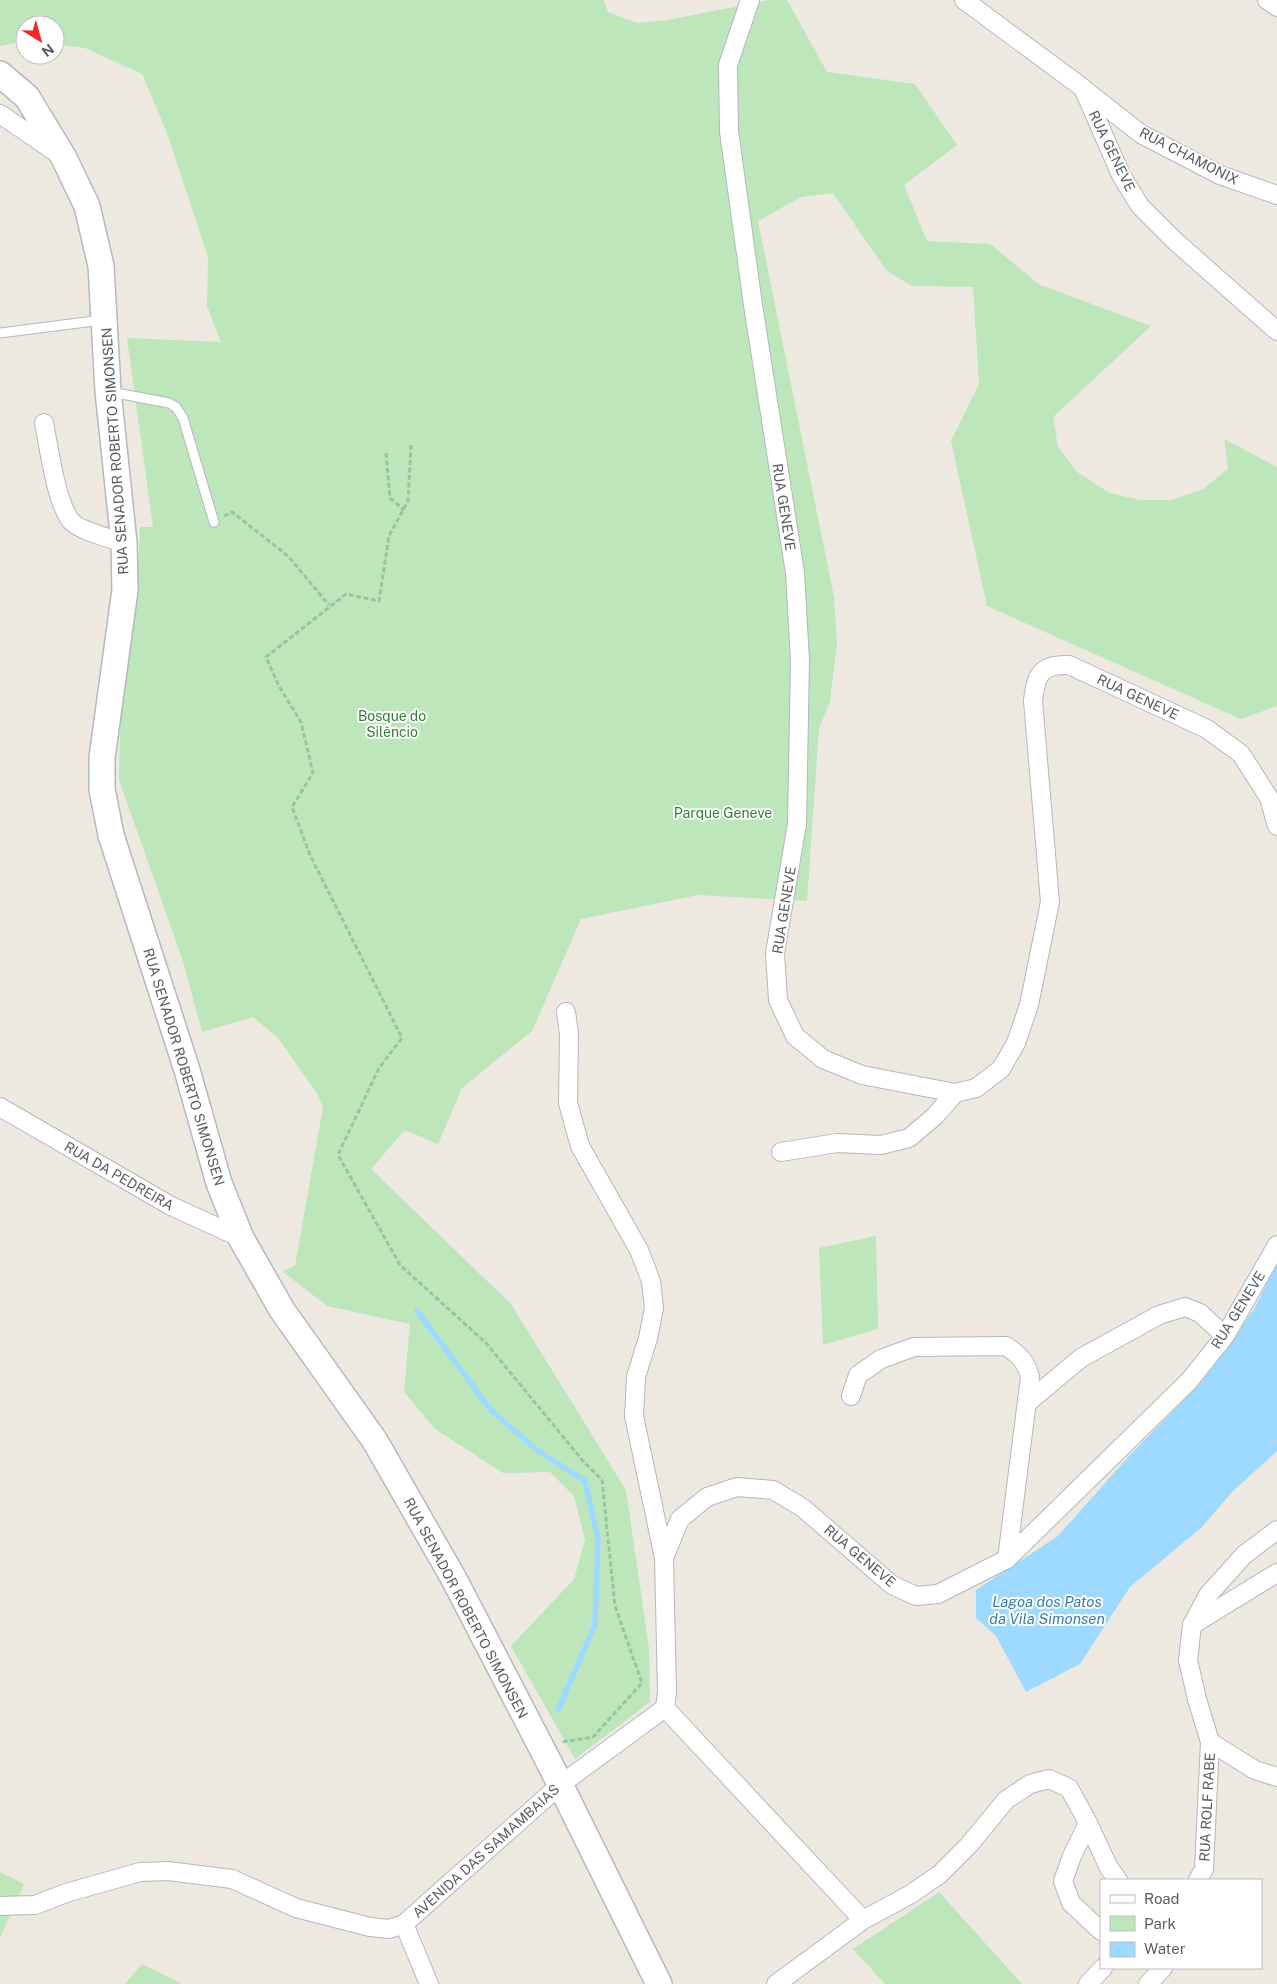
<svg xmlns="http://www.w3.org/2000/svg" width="1277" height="1984" font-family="'Public Sans',sans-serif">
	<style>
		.green { fill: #bde6bb }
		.water { fill: #9ed9ff }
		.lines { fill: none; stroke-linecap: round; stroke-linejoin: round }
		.stream { stroke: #9ed9ff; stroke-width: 5.5 }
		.lane-casing { stroke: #b3b7bc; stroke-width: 11 }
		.street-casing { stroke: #b3b7bc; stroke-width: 20 }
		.secondary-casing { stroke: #b4b8be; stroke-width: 28 }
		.path { stroke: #94c7a0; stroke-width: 3; stroke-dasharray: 5 2.5; stroke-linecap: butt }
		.lane { stroke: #fff; stroke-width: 9 }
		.street { stroke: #fff; stroke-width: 18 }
		.secondary { stroke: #fff; stroke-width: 25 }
		.labels { text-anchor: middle; stroke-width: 4; stroke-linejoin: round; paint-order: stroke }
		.street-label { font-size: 14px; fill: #595d62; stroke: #fff }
		.park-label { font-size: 14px; fill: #308230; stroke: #fff }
		.water-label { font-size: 15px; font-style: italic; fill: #397bb4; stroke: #fff }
	</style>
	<rect width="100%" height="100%" fill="#ede9e0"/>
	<g class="green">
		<polygon points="0,0 604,0 608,12 637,23 668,20 769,0 787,0 827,72 915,84 957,145 904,185 927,241 990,244 1040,285 1151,326 1053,417 1058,447 1077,472 1110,493 1140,500 1172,500 1203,489 1228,469 1224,439 1277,467 1277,706 1241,719 987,606 951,441 979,384 973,287 912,286 886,270 833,193 801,197 758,221 834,597 837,643 830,702 819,728 807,901 698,895 581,919 532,1031 462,1088 438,1144 405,1130 371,1169 511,1304 626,1490 649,1648 650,1702 575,1759 511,1646 574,1579 585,1540 574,1496 550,1472 503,1473 435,1429 404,1392 410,1324 327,1306 282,1271 295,1266 323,1107 317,1093 278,1038 253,1017 202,1032 183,961 119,780 120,726 137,584 140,527 153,527 127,338 221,342 207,306 208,257 167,133 142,74 85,48 55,44 55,25 25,25 25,41 0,46"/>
		<polygon points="876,1236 878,1329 823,1345 819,1248"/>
		<polygon points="0,1872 24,1884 0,1938"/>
		<polygon points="939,1892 1022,1984 885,1984 853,1949"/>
		<polygon points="142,1964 183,1984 125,1984"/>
	</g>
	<polygon class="water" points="1277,1263 1277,1451 1232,1492 1201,1528 1130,1587 1080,1664 1026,1692 996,1636 976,1618 976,1590 1058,1536 1130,1455 1200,1384 1254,1309"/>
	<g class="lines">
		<polyline class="stream" points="417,1311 491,1410 537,1450 585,1481 598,1539 595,1625 558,1710"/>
		<g class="lane-casing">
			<g id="lane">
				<polyline points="0,333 102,320"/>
				<polyline points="111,392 169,403 176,407 183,418 214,522"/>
			</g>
		</g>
		<g class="street-casing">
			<g id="street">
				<path d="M750 0 728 65 729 131 753 305 795 573 800 660 797 824 775 953 778 1000 795 1036 823 1059 862 1075 955 1093 976 1088 1001 1069 1016 1043 1029 1005 1050 902 1033 701C1036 675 1040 664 1069 665L1207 729 1241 754 1269 798 1277 826"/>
				<polyline points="964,0 1083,88 1121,175 1140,206 1175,241 1277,331"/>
				<polyline points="1267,0 1277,7"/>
				<polyline points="1085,90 1141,134 1220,175 1277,195"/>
				<polyline points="0,114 57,153"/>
				<path d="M44 423C49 448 56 502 71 521 78 530 112 539 124 543"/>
				<polyline points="566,1012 569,1034 568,1103 580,1146 639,1250 651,1281 654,1308 648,1338 636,1377 634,1416 664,1558"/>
				<polyline points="0,1107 171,1206 241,1238"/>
				<polyline points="781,1152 837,1143 881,1145 909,1138 935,1116 955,1093"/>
				<path d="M851 1396 858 1375 881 1359 914 1347 1006 1346C1019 1355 1026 1361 1030 1377L1007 1559"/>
				<polyline points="1027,1403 1081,1358 1159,1315 1185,1307 1200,1313 1225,1336"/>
				<polyline points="1192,1625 1277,1573"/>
				<polyline points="665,1708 667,1692 664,1558 680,1519 707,1497 737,1487 773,1490 803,1508 892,1585 916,1596 938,1594 1007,1559 1189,1381 1225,1336 1277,1245"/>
				<polyline points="665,1708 863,1920"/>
				<polyline points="1210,1742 1255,1770 1277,1777"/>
				<polyline points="1088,1823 1072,1856 1063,1881 1071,1903 1101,1931"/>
				<polyline points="1198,1880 1204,1869 1210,1742 1197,1699 1188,1660 1192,1625 1208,1595 1244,1555 1277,1530"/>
				<polyline points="0,1906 35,1905 66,1893 140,1872 168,1871 232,1879 296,1908 370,1927 389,1929 404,1924 560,1785 665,1708"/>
				<polyline points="404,1924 429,1984"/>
				<polyline points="776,1984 863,1920 911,1894 940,1874 968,1846 1006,1800 1030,1784 1049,1779 1069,1788 1088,1823 1109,1868 1118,1880"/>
				<polyline points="1088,1984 1103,1968"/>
				<polyline points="1148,1984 1163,1968"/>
			</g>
		</g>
		<g class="secondary-casing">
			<polyline id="secondary" points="0,74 27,97 64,158 87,206 101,266 108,391 124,543 125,590 102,758 102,789 111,835 187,1070 219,1183 241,1238 282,1310 375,1441 454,1579 552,1768 659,1984"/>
		</g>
		<g class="path">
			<polyline points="411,445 408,501 389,536 379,601 346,594 266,657 279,686 301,722 313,773 292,807 310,855 402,1038 379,1068 338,1155 400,1265 486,1343 583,1461 602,1480 615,1606 642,1683 593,1737 562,1742"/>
			<polyline points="386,453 390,498 404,510"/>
			<polyline points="224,516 232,512 288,556 329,605"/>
		</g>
		<use href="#lane" class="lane"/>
		<use href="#street" class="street"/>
		<use href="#secondary" class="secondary"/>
	</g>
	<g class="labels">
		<g class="street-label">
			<text transform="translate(1112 151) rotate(64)" y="5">RUA GENEVE</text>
			<text transform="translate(1189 156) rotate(27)" y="5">RUA CHAMONIX</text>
			<text transform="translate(115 451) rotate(-94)" y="5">RUA SENADOR ROBERTO SIMONSEN</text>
			<text transform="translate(784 507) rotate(81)" y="5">RUA GENEVE</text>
			<text transform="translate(1138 697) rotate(25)" y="5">RUA GENEVE</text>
			<text transform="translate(784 910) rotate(-81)" y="5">RUA GENEVE</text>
			<text transform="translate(184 1067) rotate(73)" y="5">RUA SENADOR ROBERTO SIMONSEN</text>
			<text transform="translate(119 1176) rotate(30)" y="5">RUA DA PEDREIRA</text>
			<text transform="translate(1238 1310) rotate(-58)" y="5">RUA GENEVE</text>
			<text transform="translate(860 1556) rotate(40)" y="5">RUA GENEVE</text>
			<text transform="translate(466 1608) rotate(62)" y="5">RUA SENADOR ROBERTO SIMONSEN</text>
			<text transform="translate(1207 1807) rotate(-87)" y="5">RUA ROLF RABE</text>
			<text transform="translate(486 1851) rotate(-42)" y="5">AVENIDA DAS SAMAMBAIAS</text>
		</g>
		<g class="park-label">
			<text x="392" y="721">Bosque do<tspan x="392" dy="16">Silêncio</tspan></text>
			<text x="723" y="818">Parque Geneve</text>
		</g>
		<g class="water-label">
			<text x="1047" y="1607">Lagoa dos Patos<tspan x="1047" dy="17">da Vila Simonsen</tspan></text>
		</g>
	</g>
	<rect x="1100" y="1879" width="162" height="90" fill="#ffffff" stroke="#bdbec0"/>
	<rect x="1110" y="1895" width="25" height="8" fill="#ffffff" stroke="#bdbec0"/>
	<text x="1144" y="1904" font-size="15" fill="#595d62">Road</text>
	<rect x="1110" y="1916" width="25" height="15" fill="#bde6bb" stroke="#bdbec0"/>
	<text x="1144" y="1929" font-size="15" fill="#595d62">Park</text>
	<rect x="1110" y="1942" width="25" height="15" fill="#9ed9ff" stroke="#bdbec0"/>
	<text x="1144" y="1954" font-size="15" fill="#595d62">Water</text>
	<g transform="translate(40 40) rotate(143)"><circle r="24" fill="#ffffff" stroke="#bdbec0"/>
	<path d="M0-4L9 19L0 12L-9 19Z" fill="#ef2924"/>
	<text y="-8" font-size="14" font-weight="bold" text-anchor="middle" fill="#595d62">N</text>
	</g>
</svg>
